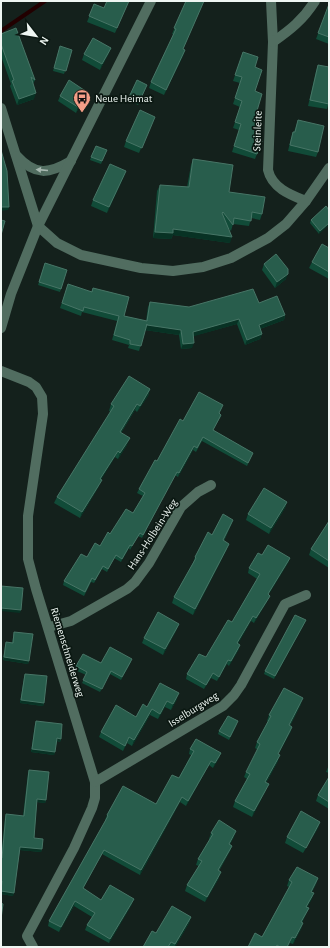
<svg xmlns="http://www.w3.org/2000/svg" width="330" height="948" font-family="'Alegreya Sans',sans-serif">
	<style>
		.lines { fill: none; stroke-linecap: round; stroke-linejoin: round }
		.stream { stroke: #200; stroke-width: 4 }
		.minor { stroke: #516d60; stroke-width: 10 }
		.wall { fill: #114b38 }
		.shaded-wall { fill: #083224 }
		.building { fill: #285d4c; stroke: #477566 }
		.oneway { fill: #a7b8b0 }
		.labels { text-anchor: middle; stroke-width: 3.5; stroke-linejoin: round; paint-order: stroke }
		.poi-label { font-size: 11px; fill: #eef6f2; stroke: #0b1812; text-anchor: start }
		.street-label { font-size: 11px; fill: #eef6f2; stroke: #0b1812 }
	</style>
	<rect width="100%" height="100%" fill="#14211c"/>
	<g class="lines">
		<polyline class="stream" points="1,31 45,1"/>
		<g class="minor">
			<path d="M271 1 273 42 268 170C272 188 291 195 306 201"/>
			<path d="M273 42C290 30 303 20 315 1"/>
			<polyline points="1,108 38,226 57,243 81,255 141,268 173,271 203,267 231,258 268,238 286,224 306,201 329,168"/>
			<path d="M17 156C35 176 49 174 71 161"/>
			<polyline points="1,328 11,294 38,226 151,1"/>
			<polyline points="1,371 29,382 36,387 42,397 43,414 28,516 28,559 36,589 95,782 95,798 92,808 74,848 27,936 33,947"/>
			<polyline points="49,627 71,621 127,589 135,582 149,563 181,507 198,492 211,485"/>
			<polyline points="95,782 223,706 234,695 241,685 285,604 306,595"/>
		</g>
	</g>
	<g class="wall">
		<polygon points="107,1 129,1 115,33 87,22 94,4 104,8"/>
		<polygon points="186,1 204,1 183,49 185,50 183,56 164,95 149,88 151,82 174,35 172,34"/>
		<polygon points="329,4 329,44 316,39"/>
		<polygon points="1,34 35,80 33,84 34,99 17,105 10,86 11,84 1,56"/>
		<polygon points="60,46 72,50 64,74 53,71"/>
		<polygon points="111,48 109,53 100,70 82,60 84,54"/>
		<polygon points="243,52 255,67 256,114 254,138 262,141 255,159 232,152 239,130 233,128 240,107 233,104 240,83 233,81"/>
		<polygon points="318,65 329,102 327,109 308,106 316,71"/>
		<polygon points="146,88 138,105 128,100 129,97"/>
		<polygon points="60,96 85,97 76,113 58,101"/>
		<polygon points="155,117 139,153 124,147 126,141"/>
		<polygon points="298,120 318,152 316,157 288,151 291,138 293,132 294,132"/>
		<polygon points="107,150 101,164 90,160 91,157"/>
		<polygon points="193,159 229,192 262,214 260,220 251,218 249,226 233,224 231,231 227,227 230,243 173,235 171,239 153,238 157,191 160,185 187,187 191,165"/>
		<polygon points="126,171 107,213 91,206 93,200"/>
		<polygon points="329,210 319,234 310,223 311,220"/>
		<polygon points="329,248 329,279 309,268 312,262"/>
		<polygon points="45,263 67,270 60,292 38,285"/>
		<polygon points="264,264 286,279 275,288 262,270"/>
		<polygon points="68,284 91,292 93,288 124,316 146,321 148,307 150,302 189,307 259,303 285,315 284,320 260,329 262,334 260,339 245,345 237,324 193,336 192,348 181,349 179,335 145,330 139,351 128,348 129,345 112,340 117,321 82,312 81,316 60,308"/>
		<polygon points="150,389 148,396 137,412 135,410 121,433 127,445 118,459 115,457 101,479 99,486 80,518 54,503 57,497 111,412 109,411 111,404"/>
		<polygon points="222,408 219,413 221,415 220,418 213,430 253,453 247,466 202,441 196,452 193,450 178,477 175,475 142,538 138,536 130,550 129,548 121,562 114,558 107,572 102,569 94,583 91,582 84,596 63,585 64,581 87,557 100,546 110,534 133,513 143,496 137,493 139,489 183,421"/>
		<polygon points="287,502 285,508 269,534 246,520 248,514"/>
		<polygon points="233,520 231,525 224,541 227,549 193,615 172,603 174,597 193,563 195,557"/>
		<polygon points="329,521 329,568 309,555 311,549"/>
		<polygon points="262,555 290,558 288,563 268,595 268,600 254,623 251,621 238,643 239,649 229,666 227,664 217,681 211,678 204,689 186,679 187,674 206,657 232,622 257,579 248,573 249,568"/>
		<polygon points="306,620 274,679 264,674 265,671"/>
		<polygon points="179,624 177,629 163,655 142,643 144,638"/>
		<polygon points="14,632 29,661 28,664 3,660 5,645 6,642 12,643"/>
		<polygon points="131,662 121,680 110,674 100,692 82,683 86,675 75,670 76,666 101,663"/>
		<polygon points="25,674 44,703 43,706 20,703 24,677"/>
		<polygon points="177,699 171,710 165,707 158,719 150,715 132,746 127,743 123,751 99,737 101,732 136,717 147,707"/>
		<polygon points="301,704 290,726 292,727 290,733 278,754 278,761 266,783 266,790 252,817 233,807 235,801 247,779 244,777 246,772 258,750 255,748 257,742 268,721 267,721 269,715"/>
		<polygon points="36,721 61,739 60,742 57,741 54,755 31,752 35,724"/>
		<polygon points="237,724 229,740 218,734 219,731"/>
		<polygon points="190,749 221,753 219,758 213,768 209,765 186,806 180,802 140,875 102,854 83,888 101,900 132,904 109,943 85,930 87,925 92,917 74,906 59,932 48,926 49,921 106,820 105,820 107,815 156,804 179,778 191,755 189,754"/>
		<polygon points="329,765 329,773 326,772"/>
		<polygon points="29,770 46,800 45,803 37,802 34,838 42,849 41,852 20,850 13,896 1,894 1,858 5,817 6,814 23,816 28,773"/>
		<polygon points="329,777 329,809 316,801 318,795"/>
		<polygon points="320,822 318,828 303,853 285,843 287,837"/>
		<polygon points="211,833 234,837 230,844 232,846 230,851 219,871 219,878 205,902 185,891 187,885 199,866 196,865 198,859 210,839 209,839"/>
		<polygon points="318,878 316,884 312,892 314,893 307,908 309,908 306,914 302,923 303,923 301,929 293,944 290,943 288,947 248,947 262,937 289,887 287,886 289,880"/>
		<polygon points="191,917 189,923 175,947 143,947 156,933"/>
	</g>
	<g class="shaded-wall">
		<polygon points="111,48 109,53 100,70 102,64"/>
		<polygon points="185,50 183,56 164,95 166,90"/>
		<polygon points="87,92 85,97 76,113 78,107"/>
		<polygon points="36,93 34,99 17,105 19,99"/>
		<polygon points="126,171 124,177 107,213 109,207"/>
		<polygon points="1,207 9,207 8,210 1,211"/>
		<polygon points="329,223 329,225 319,234 320,231"/>
		<polygon points="173,229 232,237 230,243 173,235 171,239 153,238 155,232"/>
		<polygon points="288,274 286,279 275,288 277,282"/>
		<polygon points="285,315 284,320 257,330 259,325"/>
		<polygon points="239,319 237,324 191,337 193,332"/>
		<polygon points="147,325 181,330 179,335 145,330"/>
		<polygon points="262,334 260,339 245,345 247,340"/>
		<polygon points="194,343 192,348 181,349 183,344"/>
		<polygon points="150,389 148,396 137,412 140,406"/>
		<polygon points="137,404 135,410 117,438 120,432"/>
		<polygon points="130,438 127,445 118,459 120,453"/>
		<polygon points="194,446 193,450 178,477 179,473"/>
		<polygon points="118,451 115,457 98,485 100,479"/>
		<polygon points="102,480 99,486 80,518 82,512"/>
		<polygon points="287,502 285,508 269,534 271,528"/>
		<polygon points="233,520 231,525 221,546 223,540"/>
		<polygon points="229,544 227,549 193,615 195,609"/>
		<polygon points="130,545 129,548 121,562 122,559"/>
		<polygon points="290,558 288,563 266,599 268,594"/>
		<polygon points="270,596 268,600 254,623 256,618"/>
		<polygon points="1,608 21,610 20,613 1,611"/>
		<polygon points="253,616 251,621 236,648 237,643"/>
		<polygon points="306,620 305,623 274,679 275,676"/>
		<polygon points="179,624 177,629 163,655 165,649"/>
		<polygon points="240,645 239,649 229,666 231,661"/>
		<polygon points="4,657 29,661 28,664 3,660"/>
		<polygon points="228,660 227,664 217,681 219,677"/>
		<polygon points="213,673 211,678 204,689 206,685"/>
		<polygon points="179,693 177,699 171,710 173,704"/>
		<polygon points="303,698 301,704 287,731 289,725"/>
		<polygon points="21,700 44,703 43,706 20,703"/>
		<polygon points="167,701 165,707 158,719 160,714"/>
		<polygon points="152,709 150,715 132,746 134,740"/>
		<polygon points="292,727 290,733 276,759 278,754"/>
		<polygon points="129,737 127,743 123,751 125,746"/>
		<polygon points="57,738 61,739 60,742 56,741"/>
		<polygon points="32,749 55,752 54,755 31,752"/>
		<polygon points="221,753 219,758 213,768 215,763"/>
		<polygon points="280,755 278,761 263,788 265,782"/>
		<polygon points="211,761 209,765 186,806 188,801"/>
		<polygon points="269,784 266,790 252,817 254,811"/>
		<polygon points="182,797 180,802 140,875 141,870"/>
		<polygon points="37,799 46,800 45,803 36,802"/>
		<polygon points="320,822 318,828 303,853 306,848"/>
		<polygon points="236,831 234,837 227,849 229,844"/>
		<polygon points="232,846 230,851 215,876 218,870"/>
		<polygon points="20,847 42,849 41,852 19,850"/>
		<polygon points="104,850 102,854 81,893 83,888"/>
		<polygon points="221,872 219,878 205,902 207,897"/>
		<polygon points="318,878 316,884 309,898 311,892"/>
		<polygon points="1,891 14,893 13,896 1,894"/>
		<polygon points="314,893 312,899 304,913 306,907"/>
		<polygon points="134,899 132,904 109,943 110,939"/>
		<polygon points="75,901 74,906 59,932 61,927"/>
		<polygon points="309,908 299,928 301,922"/>
		<polygon points="191,917 189,923 175,947 174,947"/>
		<polygon points="303,923 301,929 293,944 295,938"/>
		<polygon points="292,937 290,943 288,947 287,947"/>
	</g>
	<g class="building">
		<polygon points="107,1 129,1 117,28 89,16 94,4 104,8"/>
		<polygon points="186,1 204,1 183,49 185,50 166,90 151,82 176,29 174,28"/>
		<polygon points="329,4 329,37 318,33"/>
		<polygon points="16,28 35,80 31,77 36,93 19,99 12,81 14,80 1,44 1,34"/>
		<polygon points="93,38 111,48 102,64 84,54"/>
		<polygon points="60,46 72,50 66,71 54,68"/>
		<polygon points="243,52 258,57 255,67 262,70 255,91 262,94 256,114 262,116 254,138 262,141 257,154 234,146 241,124 235,122 242,101 235,98 242,77 235,75"/>
		<polygon points="318,65 329,67 329,104 310,100"/>
		<polygon points="69,80 87,92 78,107 60,96"/>
		<polygon points="137,80 147,85 139,102 129,97"/>
		<polygon points="140,110 155,117 142,148 126,141"/>
		<polygon points="298,120 324,126 318,152 290,145 293,132 295,132"/>
		<polygon points="96,146 107,150 102,161 91,157"/>
		<polygon points="1,150 7,171 9,207 1,207"/>
		<polygon points="193,159 233,165 229,192 265,197 262,214 252,212 251,221 234,218 233,225 223,212 222,213 232,237 173,229 173,233 155,232 160,185 189,187"/>
		<polygon points="110,164 126,171 109,207 93,200"/>
		<polygon points="326,206 329,210 329,223 320,231 311,220"/>
		<polygon points="1,220 5,221 1,235"/>
		<polygon points="322,244 329,248 329,272 312,262"/>
		<polygon points="276,254 288,269 288,274 277,282 264,264"/>
		<polygon points="45,263 67,270 61,289 39,282"/>
		<polygon points="68,284 92,292 93,288 129,297 124,316 147,321 150,302 189,307 253,289 259,303 277,296 285,315 259,325 262,334 247,340 239,319 193,332 194,343 183,344 181,330 147,325 147,324 141,346 130,344 130,340 114,335 119,316 84,307 83,311 62,303"/>
		<polygon points="129,376 150,389 140,406 137,404 120,432 130,438 120,453 118,451 100,479 102,480 82,512 57,497 114,406 111,404"/>
		<polygon points="199,392 223,405 219,413 221,415 213,430 253,453 248,463 203,437 197,448 194,446 179,473 177,472 143,535 140,533 132,546 130,545 122,559 116,555 108,569 103,566 95,580 92,578 85,592 64,581 81,554 87,557 95,543 100,546 108,532 110,534 126,509 133,513 145,493 139,489 155,460 157,461 180,419 183,421"/>
		<polygon points="264,488 287,502 271,528 248,514"/>
		<polygon points="223,514 233,520 223,540 229,544 195,609 174,597 196,558 195,557 208,532 212,535"/>
		<polygon points="329,521 329,561 311,549"/>
		<polygon points="268,545 290,558 268,594 270,596 256,618 253,616 237,643 240,645 231,661 228,660 219,677 213,673 206,685 187,674 199,654 206,657 228,620 232,622 260,574 249,568 258,553 262,555"/>
		<polygon points="1,586 23,588 21,610 1,608"/>
		<polygon points="158,612 179,624 165,649 144,638"/>
		<polygon points="295,615 306,620 275,676 265,671"/>
		<polygon points="14,632 33,634 29,661 4,657 6,642 13,643"/>
		<polygon points="110,647 132,659 122,677 111,671 102,689 83,680 87,672 76,666 83,654 101,663"/>
		<polygon points="25,674 47,676 44,703 21,700"/>
		<polygon points="160,683 179,693 173,704 167,701 160,714 152,709 134,740 129,737 125,746 101,732 116,705 136,717 143,704 147,707"/>
		<polygon points="284,688 303,698 289,725 292,727 278,754 280,755 265,782 269,784 254,811 235,801 250,774 246,772 260,744 257,742 271,716 269,715"/>
		<polygon points="228,716 238,721 230,737 219,731"/>
		<polygon points="36,721 62,724 61,739 57,738 55,752 32,749"/>
		<polygon points="196,739 221,753 215,763 211,761 188,801 182,797 141,870 104,850 83,888 101,900 110,885 134,899 110,939 87,925 95,913 75,901 61,927 49,921 108,816 107,815 123,786 156,804 172,775 179,778 194,751 190,749"/>
		<polygon points="29,770 49,772 46,800 37,799 34,838 43,839 42,849 20,847 14,893 1,891 2,881 1,881 1,858 2,858 6,814 24,816"/>
		<polygon points="329,777 329,802 318,795"/>
		<polygon points="301,811 320,822 306,848 287,837"/>
		<polygon points="219,820 236,831 229,844 232,846 218,870 221,872 207,897 187,885 202,861 198,859 213,834 211,833"/>
		<polygon points="297,867 318,878 311,892 314,893 306,907 309,908 301,922 303,923 295,938 292,937 287,947 280,947 277,945 276,947 248,947 255,933 262,937 292,882 289,880"/>
		<polygon points="1,903 3,904 1,919"/>
		<polygon points="172,906 191,917 175,944 171,942 168,947 143,947 152,931 156,933"/>
	</g>
	<defs><path id="oneway-solid" d="M-6-.8H1V-3.2L6.5 0L1 3.2V.8H-6Z"/></defs>
	<use class="oneway" href="#oneway-solid" transform="translate(42 170) rotate(-175)"/>
	<defs>
		<g id="bus-pin" transform="scale(0.9)"><path d="M0 17L-7.5 6A9.5 9.5 0 1 1 7.5 6Z" fill="#f49e87" stroke="#0b1812"/><path d="M-5-6H5V4H4V6H2V4H-2V6H-4V4H-5ZM-3.5-4V0h7V-4ZM-3.5 1.2v1.5H-2V1.2ZM2 1.2v1.5H3.5V1.2Z" fill="#111"/></g>
	</defs>
	<g fill-rule="evenodd">
		<use href="#bus-pin" x="82" y="98"/>
	</g>
	<g class="labels">
		<g class="poi-label">
			<text x="95" y="102">Neue Heimat</text>
		</g>
		<g class="street-label">
			<text transform="translate(257 131) rotate(-88)" y="4">Steinleite</text>
			<text transform="translate(152 534) rotate(-57)" y="4">Hans-Holbein-Weg</text>
			<text transform="translate(68 652) rotate(73)" y="4">Riemenschneiderweg</text>
			<text transform="translate(193 709) rotate(-32)" y="4">Isselburgweg</text>
		</g>
	</g>
	<rect width="330" height="948" fill="none" stroke="#eef6f2" stroke-width="4"/>
	<g transform="translate(36 36) rotate(121)" stroke="#0b1812" stroke-width="3" paint-order="stroke">
	<path d="M0-3L7 15L0 10L-7 15Z" fill="#eef6f2"/>
	<text y="-6" font-size="11" font-weight="bold" text-anchor="middle" fill="#eef6f2">N</text>
	</g>
</svg>
